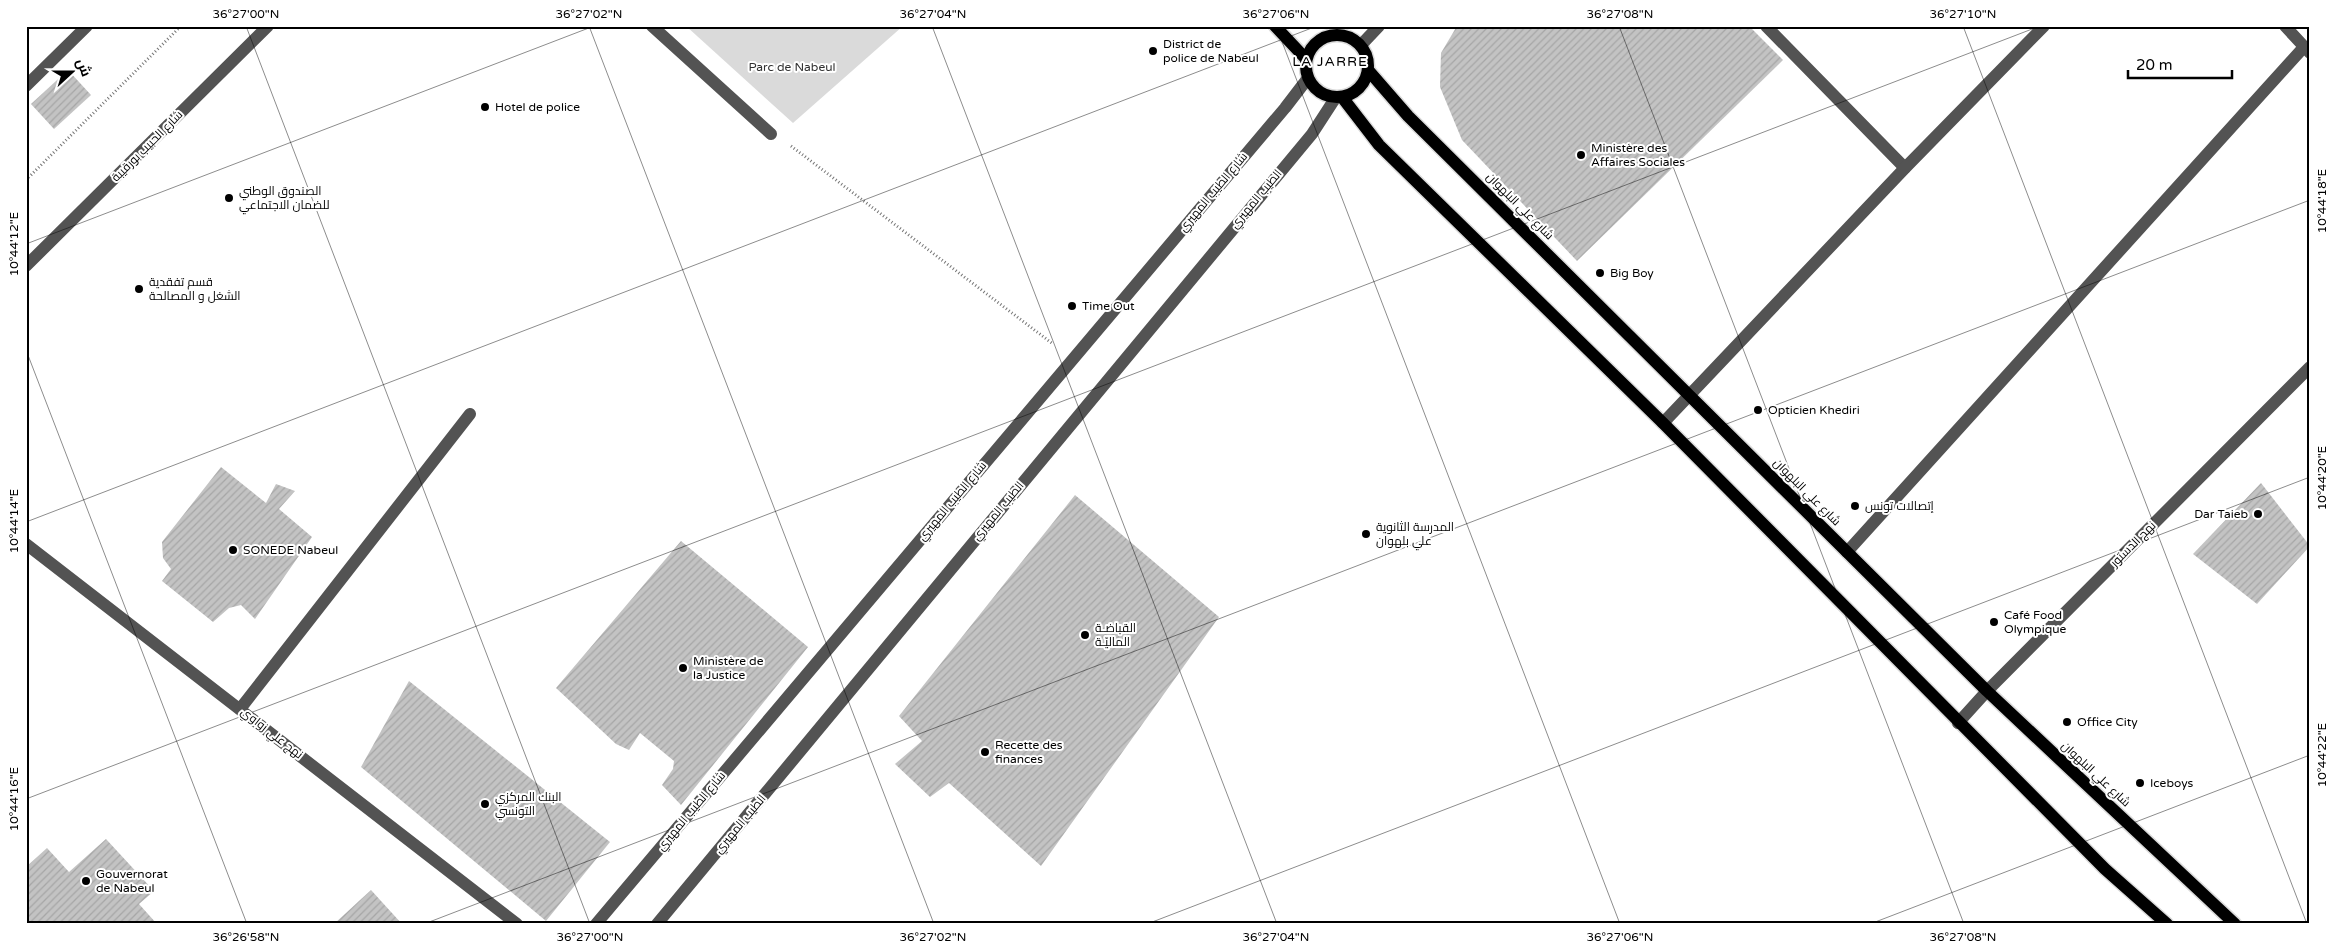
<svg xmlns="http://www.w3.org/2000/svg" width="2336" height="950" font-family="'Varela Round',Cairo,sans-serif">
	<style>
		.park { fill: #dadada }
		.building { fill: url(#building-hatch) }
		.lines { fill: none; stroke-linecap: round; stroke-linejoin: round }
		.major-casing { stroke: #dbdbdb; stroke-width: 15 }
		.path { stroke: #757575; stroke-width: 3; stroke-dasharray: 1 2.5; stroke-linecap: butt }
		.minor { stroke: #535353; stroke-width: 12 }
		.major { stroke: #000; stroke-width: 12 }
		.ticks { fill: none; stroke: #000; stroke-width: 1; stroke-opacity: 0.45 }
		.poi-dot { fill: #000; stroke: #fff; stroke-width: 2 }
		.labels { text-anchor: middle; stroke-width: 4; stroke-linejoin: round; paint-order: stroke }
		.poi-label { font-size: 12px; fill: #000; stroke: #fff; text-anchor: start }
		.park-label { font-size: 12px; fill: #313131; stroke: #fff }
		.street-label { font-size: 12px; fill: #000; stroke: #fff }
		.neighbourhood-label { font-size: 14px; letter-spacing: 1px; fill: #000; stroke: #fff }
		.neatline { fill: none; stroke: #000; stroke-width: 2 }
		.ticks-label { font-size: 12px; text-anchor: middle; fill: #000 }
	</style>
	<defs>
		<pattern id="building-hatch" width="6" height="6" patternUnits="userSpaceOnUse" patternTransform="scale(1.25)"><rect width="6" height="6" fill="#c3c3c3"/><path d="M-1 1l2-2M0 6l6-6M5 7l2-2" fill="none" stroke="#a6a6a6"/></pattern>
	</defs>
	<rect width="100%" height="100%" fill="#fff"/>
	<polygon class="park" points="686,26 903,26 793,123"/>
	<g class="building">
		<polygon points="1457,26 1749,26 1783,60 1577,261 1462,140 1440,87 1441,53"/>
		<polygon points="68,70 91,95 54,129 31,104"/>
		<polygon points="221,467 266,503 276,484 295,491 279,509 312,537 255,619 241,605 229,608 213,622 162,581 171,569 163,558 162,542"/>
		<polygon points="2261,483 2310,546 2257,604 2193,554"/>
		<polygon points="1075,495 1219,617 1041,866 949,783 930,797 895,764 922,741 899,716"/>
		<polygon points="681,541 808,647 681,805 662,785 673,769 674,761 640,733 629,750 616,744 556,688"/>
		<polygon points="409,681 610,842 546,921 361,767"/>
		<polygon points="106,839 154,891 139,904 157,924 26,924 26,867 47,848 69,872"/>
		<polygon points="371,890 402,924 334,924"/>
	</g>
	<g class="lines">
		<g class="major-casing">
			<g id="major">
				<polyline points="1275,26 1306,59"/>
				<circle cx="1337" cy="66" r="31"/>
				<polyline points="1368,70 1408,116 1987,691 2235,924"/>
				<polyline points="1342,97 1379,145 1663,423 2105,869 2167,924"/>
			</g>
		</g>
		<g class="path">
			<polyline points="791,146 1053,344"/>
			<polyline points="26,180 181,26"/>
		</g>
		<g class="minor">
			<polyline points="652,26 771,134"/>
			<polyline points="1766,26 1905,168"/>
			<polyline points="2285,26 2310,53"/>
			<polyline points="1361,45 1379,26"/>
			<polyline points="26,86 87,26"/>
			<polyline points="26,266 268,26"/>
			<polyline points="1663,423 1905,168 2044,26"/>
			<polyline points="26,544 517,924"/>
			<polyline points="1847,552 2304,47"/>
			<polyline points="240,709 470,414"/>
			<polyline points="1958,723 1987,691 2310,367"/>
			<polyline points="596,924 1285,108 1308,78"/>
			<polyline points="657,924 1312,134 1336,97"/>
		</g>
		<use href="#major" class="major"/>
	</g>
	<path class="ticks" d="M246 26 590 924M589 26 934 924M932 26 1277 924M1276 26 1620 924M1619 26 1964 924M1963 26 2307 924M2306 26 2310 35M26 244 594 26M26 350 247 924M26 522 1317 26M26 799 2040 26M424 924 2310 200M1147 924 2310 477M1870 924 2310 755"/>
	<g class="poi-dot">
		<circle cx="1153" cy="51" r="5"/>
		<circle cx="485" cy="107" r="5"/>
		<circle cx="1581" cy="155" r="5"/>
		<circle cx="229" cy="198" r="5"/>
		<circle cx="1600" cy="273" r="5"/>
		<circle cx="139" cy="289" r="5"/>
		<circle cx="1072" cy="306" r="5"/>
		<circle cx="1758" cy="410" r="5"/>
		<circle cx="1855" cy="506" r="5"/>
		<circle cx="2258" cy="514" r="5"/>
		<circle cx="1366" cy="534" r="5"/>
		<circle cx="233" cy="550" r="5"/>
		<circle cx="1994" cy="622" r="5"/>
		<circle cx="1085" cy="635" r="5"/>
		<circle cx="683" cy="668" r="5"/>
		<circle cx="2067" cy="722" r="5"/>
		<circle cx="985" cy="752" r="5"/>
		<circle cx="2140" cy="783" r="5"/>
		<circle cx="485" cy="804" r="5"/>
		<circle cx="86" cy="881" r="5"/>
	</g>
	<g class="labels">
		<g class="poi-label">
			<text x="1163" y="48">District de<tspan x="1163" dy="14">police de Nabeul</tspan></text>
			<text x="495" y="111">Hotel de police</text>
			<text x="1591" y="152">Ministère des<tspan x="1591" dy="14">Affaires Sociales</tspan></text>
			<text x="239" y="195">الصندوق الوطني<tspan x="239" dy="14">للضمان الاجتماعي</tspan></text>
			<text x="1610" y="277">Big Boy</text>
			<text x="149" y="286">قسم تفقدية<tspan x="149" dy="14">الشغل و المصالحة</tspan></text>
			<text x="1082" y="310">Time Out</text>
			<text x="1768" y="414">Opticien Khediri</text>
			<text x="1865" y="510">إتصالات تونس</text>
			<text x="2248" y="518" text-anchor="end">Dar Taieb</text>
			<text x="1376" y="531">المدرسة الثانوية<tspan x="1376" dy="14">علي بلهوان</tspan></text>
			<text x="243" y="554">SONEDE Nabeul</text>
			<text x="2004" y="619">Café Food<tspan x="2004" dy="14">Olympique</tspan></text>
			<text x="1095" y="632">القباضـة<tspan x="1095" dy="14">الماليّـة</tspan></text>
			<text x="693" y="665">Ministère de<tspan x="693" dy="14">la Justice</tspan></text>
			<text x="2077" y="726">Office City</text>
			<text x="995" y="749">Recette des<tspan x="995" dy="14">finances</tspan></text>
			<text x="2150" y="787">Iceboys</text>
			<text x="495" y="801">البنك المركزي<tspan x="495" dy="14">التونسي</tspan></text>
			<text x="96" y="878">Gouvernorat<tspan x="96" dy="14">de Nabeul</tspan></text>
		</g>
		<g class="park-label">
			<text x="792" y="71">Parc de Nabeul</text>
		</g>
		<g class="street-label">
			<text transform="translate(147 146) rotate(-45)" y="4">شارع الحبيب بورقيبة</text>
			<text transform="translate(1213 192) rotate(-50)" y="4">شارع الطيب المهيري</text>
			<text transform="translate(1256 199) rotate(-50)" y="4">الطيب المهيري</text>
			<text transform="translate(1520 206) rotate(45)" y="4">شارع علي البلهوان</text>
			<text transform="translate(1807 492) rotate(45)" y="4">شارع علي البلهوان</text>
			<text transform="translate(952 501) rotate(-50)" y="4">شارع الطيب المهيري</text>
			<text transform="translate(998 511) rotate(-50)" y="4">الطيب المهيري</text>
			<text transform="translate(2133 544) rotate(-45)" y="4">نهج الدستور</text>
			<text transform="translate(272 733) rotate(38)" y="4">نهج علي زواوي</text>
			<text transform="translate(2096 774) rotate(43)" y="4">شارع علي البلهوان</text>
			<text transform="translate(691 811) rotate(-50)" y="4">شارع الطيب المهيري</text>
			<text transform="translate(740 824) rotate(-50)" y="4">الطيب المهيري</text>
		</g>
		<g class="neighbourhood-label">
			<text x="1330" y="66">LA JARRE</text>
		</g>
	</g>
	<rect width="2336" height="950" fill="none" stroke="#ffffff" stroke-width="55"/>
	<g transform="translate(72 72) rotate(69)" stroke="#ffffff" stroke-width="4" paint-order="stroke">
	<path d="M0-4L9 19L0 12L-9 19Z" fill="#000000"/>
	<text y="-8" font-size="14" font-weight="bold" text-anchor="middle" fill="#000000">ش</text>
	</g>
	<path d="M2128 70v8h104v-8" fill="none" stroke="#000000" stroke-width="2.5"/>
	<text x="2136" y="70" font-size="15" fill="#000000" stroke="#ffffff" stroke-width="4" paint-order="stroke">20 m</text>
	<rect x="28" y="28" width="2280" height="894" class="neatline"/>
	<g class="ticks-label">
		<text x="246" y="18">36°27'00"N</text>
		<text x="589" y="18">36°27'02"N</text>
		<text x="933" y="18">36°27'04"N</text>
		<text x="1276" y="18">36°27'06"N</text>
		<text x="1620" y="18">36°27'08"N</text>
		<text x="1963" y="18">36°27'10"N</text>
		<text transform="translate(2322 201) rotate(-90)" y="4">10°44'18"E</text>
		<text transform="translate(14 244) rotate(-90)" y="4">10°44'12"E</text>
		<text transform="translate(2322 478) rotate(-90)" y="4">10°44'20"E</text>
		<text transform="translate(14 521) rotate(-90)" y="4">10°44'14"E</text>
		<text transform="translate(2322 755) rotate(-90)" y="4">10°44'22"E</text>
		<text transform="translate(14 799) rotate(-90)" y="4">10°44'16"E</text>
		<text x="246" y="941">36°26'58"N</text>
		<text x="590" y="941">36°27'00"N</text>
		<text x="933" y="941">36°27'02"N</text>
		<text x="1276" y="941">36°27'04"N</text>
		<text x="1620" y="941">36°27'06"N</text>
		<text x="1963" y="941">36°27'08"N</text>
	</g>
</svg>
